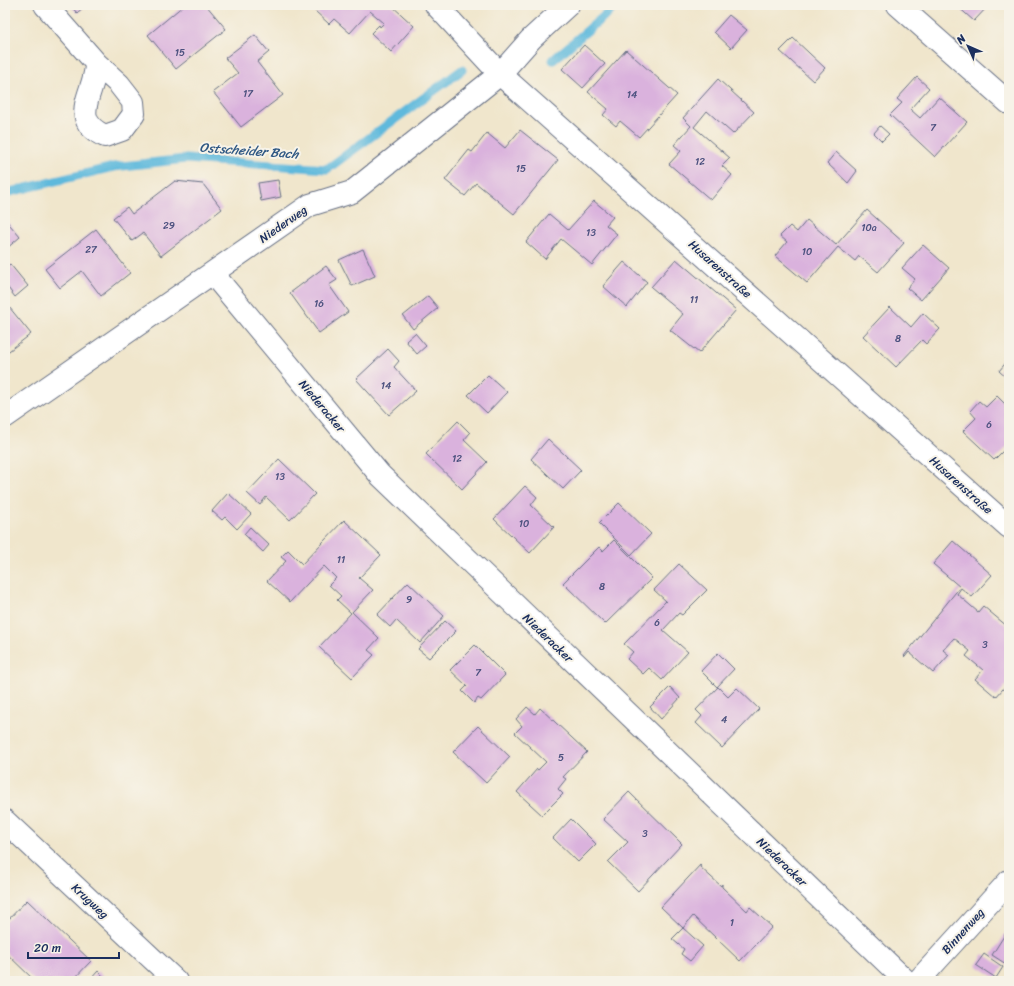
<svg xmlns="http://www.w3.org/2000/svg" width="1014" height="986" font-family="Sriracha,sans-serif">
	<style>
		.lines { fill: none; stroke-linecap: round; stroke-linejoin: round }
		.stream { stroke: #5eb9dc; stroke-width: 9 }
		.building { fill: #dab2dd }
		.street-casing { stroke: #666f84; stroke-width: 24 }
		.street { stroke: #fff; stroke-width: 22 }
		.labels { text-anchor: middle; stroke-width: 4; stroke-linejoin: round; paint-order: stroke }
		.number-label { font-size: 10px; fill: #4b507e }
		.street-label { font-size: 12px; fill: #1b2f5e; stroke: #f7f3e8 }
		.water-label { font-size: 13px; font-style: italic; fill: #2f5884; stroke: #f7f3e8 }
	</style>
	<rect width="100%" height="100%" fill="#f7f3e8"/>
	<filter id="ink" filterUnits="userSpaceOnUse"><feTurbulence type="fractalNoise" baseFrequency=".025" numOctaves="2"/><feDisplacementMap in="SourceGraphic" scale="8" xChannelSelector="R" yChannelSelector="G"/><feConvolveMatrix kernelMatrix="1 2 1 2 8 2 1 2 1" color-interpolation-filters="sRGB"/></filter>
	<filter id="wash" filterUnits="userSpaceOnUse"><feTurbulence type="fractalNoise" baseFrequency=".012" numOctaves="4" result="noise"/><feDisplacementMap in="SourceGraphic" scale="16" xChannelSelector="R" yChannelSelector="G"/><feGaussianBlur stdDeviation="0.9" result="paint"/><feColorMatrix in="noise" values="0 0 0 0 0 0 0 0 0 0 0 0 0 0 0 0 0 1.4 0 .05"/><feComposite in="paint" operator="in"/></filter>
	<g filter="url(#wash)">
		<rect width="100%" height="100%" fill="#f0e6cc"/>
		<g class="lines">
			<g class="stream">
				<polyline points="553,60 617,5"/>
				<polyline points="5,193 113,167 186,159 327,169 462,70"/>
			</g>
		</g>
		<g id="blocks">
			<g class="building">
				<polygon points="70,5 86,5 77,13"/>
				<polygon points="184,5 206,5 226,29 176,69 148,35"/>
				<polygon points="320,5 391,5 414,26 391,52 371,33 379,25 380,27 384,23 370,11 350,33 334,19 329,24 315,11"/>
				<polygon points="956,5 989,5 974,21"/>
				<polygon points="729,15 747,30 731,48 714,32"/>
				<polygon points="255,35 269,52 257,62 283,95 241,127 213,92 238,73 225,58"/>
				<polygon points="793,38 825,68 813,81 780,51"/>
				<polygon points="584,45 605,64 583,88 562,69"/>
				<polygon points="626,50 677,95 639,137 620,121 616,126 603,115 608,109 588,92"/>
				<polygon points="917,77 929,88 910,109 920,118 939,97 967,122 935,157 890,115 902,103 897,99"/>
				<polygon points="718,79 754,112 733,134 707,111 694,127 730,158 722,166 732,175 711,200 669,164 681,151 674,145 691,126 683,118"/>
				<polygon points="880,126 889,134 882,141 874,133"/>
				<polygon points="520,130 558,160 514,214 476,183 465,196 445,180 469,150 472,152 487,133 505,148"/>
				<polygon points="836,152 857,171 848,183 827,163"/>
				<polygon points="278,180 281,197 261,201 258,183"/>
				<polygon points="175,181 203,184 222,209 161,256 143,233 132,241 113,218 127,207 132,214"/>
				<polygon points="594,201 613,217 606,225 617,234 592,265 561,239 545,259 526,242 549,214 568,230"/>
				<polygon points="867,210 904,243 878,272 859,256 855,261 838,247 807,283 775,256 787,242 780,236 790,226 797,232 807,220 836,245"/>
				<polygon points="5,219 20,237 6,249 5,247"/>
				<polygon points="96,229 130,273 101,296 82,271 60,288 45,269"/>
				<polygon points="923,245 949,268 921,300 907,288 915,279 902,268"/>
				<polygon points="363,249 375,276 352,286 339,260"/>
				<polygon points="676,259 736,310 699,353 670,330 683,314 651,287"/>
				<polygon points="624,262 647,282 627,307 603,286"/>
				<polygon points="10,264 28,286 15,297 5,284 5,268"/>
				<polygon points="326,266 337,280 329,285 348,312 319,333 290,293"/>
				<polygon points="428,296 438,308 413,329 403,316"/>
				<polygon points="5,302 31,334 5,354"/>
				<polygon points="890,307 911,327 923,313 940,329 926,344 922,340 896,367 863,336"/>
				<polygon points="415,333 426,346 417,354 406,341"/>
				<polygon points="388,349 399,361 394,367 416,391 389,415 356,379"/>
				<polygon points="1009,359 1009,380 999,371"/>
				<polygon points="488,375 507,392 487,413 468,395"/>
				<polygon points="997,396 1009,408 1009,445 994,460 963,431 976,418 970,411 979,401 986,407"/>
				<polygon points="458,421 470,433 464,440 487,462 462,489 426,454"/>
				<polygon points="548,439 581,470 563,489 531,459"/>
				<polygon points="279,459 315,494 290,520 266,497 260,505 247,493"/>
				<polygon points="525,486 537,497 531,505 554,527 530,553 494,519"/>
				<polygon points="228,493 251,514 237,529 225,517 222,520 212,511"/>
				<polygon points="619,503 651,534 631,555 599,523"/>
				<polygon points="344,520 381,555 359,578 373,590 352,612 379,638 368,650 374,655 352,678 319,647 351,613 337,600 341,596 329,585 336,578 324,566 290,602 267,581 286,561 281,557 288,550 302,564"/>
				<polygon points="250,527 269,545 263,552 244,534"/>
				<polygon points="614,540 652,578 605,624 563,583 599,547 603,551"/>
				<polygon points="953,541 992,575 972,597 961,588 957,594 978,612 983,606 1008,627 1009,626 1009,682 996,697 975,679 983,670 966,656 970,651 954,638 943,650 949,655 933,673 909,652 905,657 904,656 960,587 933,564"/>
				<polygon points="679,564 707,590 682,615 679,613 663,630 688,652 662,680 649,668 643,674 627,659 633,652 624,644 666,601 654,590"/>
				<polygon points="408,582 444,616 420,643 396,620 390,627 377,615"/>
				<polygon points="445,621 456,631 429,658 418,649"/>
				<polygon points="475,645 505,675 481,700 478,698 474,703 462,691 467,686 450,670"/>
				<polygon points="718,653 734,669 717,687 701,671"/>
				<polygon points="670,687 680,698 661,719 650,707"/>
				<polygon points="718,687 728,697 737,688 759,709 722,748 696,723 702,716 696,710"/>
				<polygon points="527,707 535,714 540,708 587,752 563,777 566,779 558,789 563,794 542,815 517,792 537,769 538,770 546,762 515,733 522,726 516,719"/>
				<polygon points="478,726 510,757 486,783 453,752"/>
				<polygon points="629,792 682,844 638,891 608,862 628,842 603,819"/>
				<polygon points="571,819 596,844 578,862 553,838"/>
				<polygon points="701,864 700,867 721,886 722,884 722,887 747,911 750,907 772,927 740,961 693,916 683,928 661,907"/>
				<polygon points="27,900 91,961 72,981 35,981 5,952 5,923"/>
				<polygon points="683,928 703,946 690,961 681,954 684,949 672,939"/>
				<polygon points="1009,928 1009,966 992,955"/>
				<polygon points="984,954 1003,967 996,978 976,965"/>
				<polygon points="98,971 108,981 89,981"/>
			</g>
		</g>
	</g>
	<g filter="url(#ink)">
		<use href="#blocks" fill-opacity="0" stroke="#666f84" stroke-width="1"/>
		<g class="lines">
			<g class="street-casing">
				<g id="street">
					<path d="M45 5 96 63 119 84 133 102 134 114 122 130 105 136C66 119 97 90 96 63"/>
					<polyline points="436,5 500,74 1009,527"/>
					<polyline points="898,5 1009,103"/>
					<polyline points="213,274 380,475 906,981"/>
					<polyline points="5,417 310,205 352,192 500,74 531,39 568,5"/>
					<polyline points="5,821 176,981"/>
					<polyline points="918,981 1009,881"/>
				</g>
			</g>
			<use href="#street" class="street"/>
		</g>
	</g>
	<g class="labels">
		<g class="number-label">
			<text x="180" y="56">15</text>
			<text x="248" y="97">17</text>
			<text x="632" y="98">14</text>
			<text x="933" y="131">7</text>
			<text x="700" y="165">12</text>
			<text x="521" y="172">15</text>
			<text x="169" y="229">29</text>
			<text x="869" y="231">10a</text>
			<text x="591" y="236">13</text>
			<text x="91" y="253">27</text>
			<text x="807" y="255">10</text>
			<text x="694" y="303">11</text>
			<text x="319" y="307">16</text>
			<text x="898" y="342">8</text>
			<text x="386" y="389">14</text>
			<text x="989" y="428">6</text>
			<text x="457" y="462">12</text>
			<text x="280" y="480">13</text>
			<text x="524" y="527">10</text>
			<text x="341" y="563">11</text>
			<text x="602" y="590">8</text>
			<text x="409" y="603">9</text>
			<text x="657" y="626">6</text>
			<text x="985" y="648">3</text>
			<text x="478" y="676">7</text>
			<text x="724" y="723">4</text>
			<text x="561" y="761">5</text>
			<text x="645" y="837">3</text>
			<text x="732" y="926">1</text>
		</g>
		<g class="street-label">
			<text transform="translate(283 224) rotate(-35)" y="4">Niederweg</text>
			<text transform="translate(720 269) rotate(42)" y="4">Husarenstraße</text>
			<text transform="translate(322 406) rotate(50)" y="4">Niederacker</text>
			<text transform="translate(961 485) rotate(42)" y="4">Husarenstraße</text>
			<text transform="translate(548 638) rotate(44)" y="4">Niederacker</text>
			<text transform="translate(782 862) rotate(44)" y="4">Niederacker</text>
			<text transform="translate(90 901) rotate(43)" y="4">Krugweg</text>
			<text transform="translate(963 931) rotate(-48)" y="4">Binnenweg</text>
		</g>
		<g class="water-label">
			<text transform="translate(249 150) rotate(4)" y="5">Ostscheider Bach</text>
		</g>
	</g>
	<rect width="1014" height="986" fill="none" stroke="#f7f3e8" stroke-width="20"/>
	<g transform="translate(968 46) rotate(315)" stroke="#f7f3e8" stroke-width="3" paint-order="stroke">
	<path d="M0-3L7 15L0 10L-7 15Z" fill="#1b2f5e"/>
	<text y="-6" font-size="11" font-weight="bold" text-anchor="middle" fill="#1b2f5e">N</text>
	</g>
	<path d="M28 952v6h91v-6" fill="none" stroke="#1b2f5e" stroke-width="2"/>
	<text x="34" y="952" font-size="12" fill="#1b2f5e" stroke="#f7f3e8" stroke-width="3" paint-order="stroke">20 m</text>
</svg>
